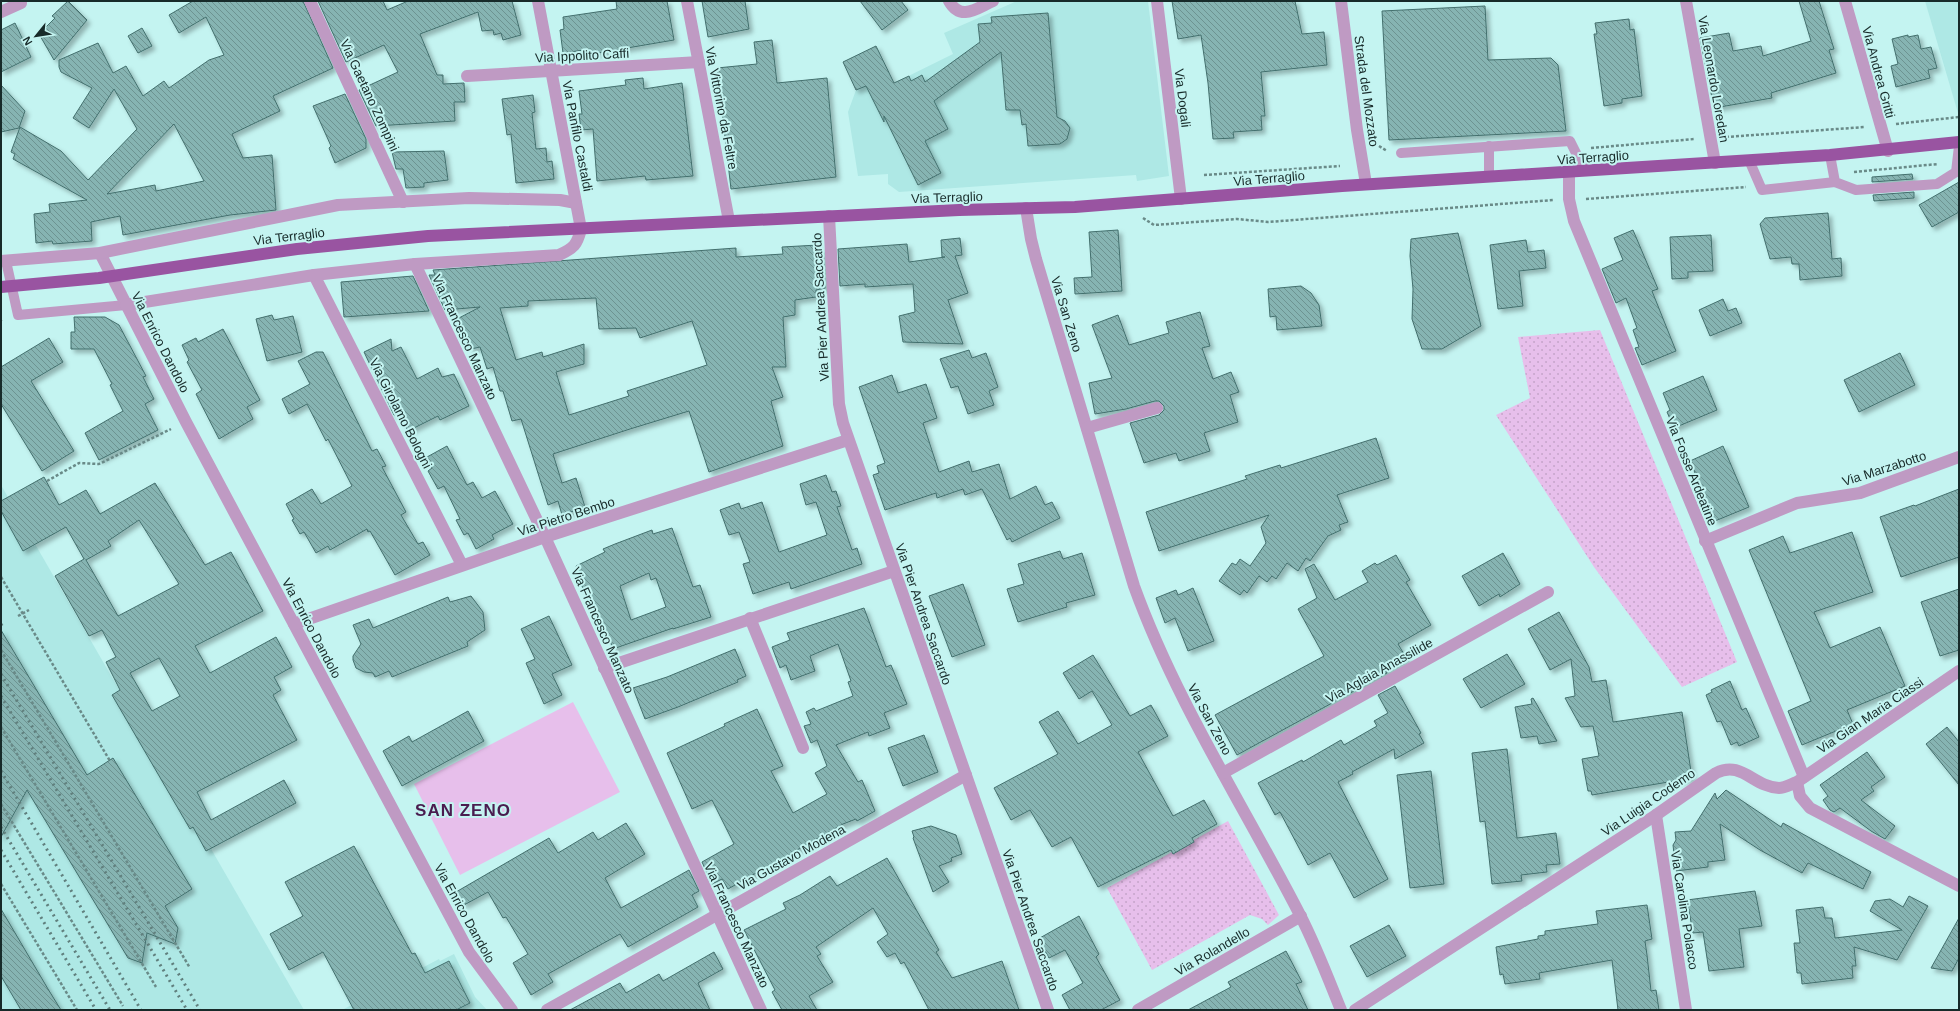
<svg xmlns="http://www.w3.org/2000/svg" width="1960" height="1011" font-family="Arial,sans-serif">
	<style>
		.built { fill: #aee8e5 }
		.green { fill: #e7bfeb }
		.park { fill: url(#park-dots) }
		.building { fill: url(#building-back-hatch); stroke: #436f6d; fill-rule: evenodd; filter: url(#shadow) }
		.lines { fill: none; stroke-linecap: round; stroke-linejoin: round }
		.path { stroke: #698a88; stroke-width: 2.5; stroke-dasharray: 3 2; stroke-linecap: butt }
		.service { stroke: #bf9ac3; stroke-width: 10 }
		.minor { stroke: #bf9ac3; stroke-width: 12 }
		.tertiary { stroke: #bf9ac3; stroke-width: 12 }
		.primary { stroke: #9954a1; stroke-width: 12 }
		.rail { stroke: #607f7d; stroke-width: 3; stroke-dasharray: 2 4; stroke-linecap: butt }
		.labels { text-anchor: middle; stroke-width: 4; stroke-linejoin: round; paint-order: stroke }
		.street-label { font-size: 13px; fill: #172a29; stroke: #c4f4f1 }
		.district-label { font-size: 17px; font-weight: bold; letter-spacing: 1px; fill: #4a1c4f; stroke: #c4f4f1 }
	</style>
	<defs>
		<pattern id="park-dots" width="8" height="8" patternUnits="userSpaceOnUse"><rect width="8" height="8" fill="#e7bfeb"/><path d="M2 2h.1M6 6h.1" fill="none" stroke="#c5a4ca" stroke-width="1.8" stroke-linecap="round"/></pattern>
		<pattern id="building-back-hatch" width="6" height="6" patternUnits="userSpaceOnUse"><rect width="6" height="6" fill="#86b4b2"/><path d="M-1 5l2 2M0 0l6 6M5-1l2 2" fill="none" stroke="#6d9391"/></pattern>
		<filter id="shadow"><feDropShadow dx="3.5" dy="3.5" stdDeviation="2" flood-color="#0004"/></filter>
	</defs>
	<rect width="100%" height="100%" fill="#c4f4f1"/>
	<g class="built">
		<polygon points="1017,1 1148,1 1169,176 1137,181 1136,175 899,192 888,184 888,174 858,176 848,112 856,90 866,86 870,95 953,54 944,33"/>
		<polygon points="1925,1 1959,1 1959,113 1958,113"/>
		<polygon points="1,485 304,1010 1,1010"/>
		<polygon points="454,954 475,997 487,1010 342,1010 439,959 440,961"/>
	</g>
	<polygon class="green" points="573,702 620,792 460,875 414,784"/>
	<g class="park">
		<polygon points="1600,330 1737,662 1682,687 1594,567 1496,415 1530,398 1518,337"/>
		<polygon points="1228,821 1279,915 1268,925 1262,919 1250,915 1152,970 1107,888"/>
	</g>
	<g class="building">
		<polygon points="68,1 87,20 54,60 39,34 55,18 52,16"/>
		<path d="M193 1H303L333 68 273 96 280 111 232 134 243 158 272 155 276 210 230 215 123 235 120 216 91 222 92 241 53 244 52 241 36 243 34 214 50 212 49 204 87 200 13 159 15 154 11 152 20 127 61 151 88 180 137 129 114 89 89 128 73 118 92 88 61 72 59 67V60L98 43 113 73 126 66 143 96 164 81 169 88 209 60 224 55 206 17 179 33 169 15ZM174 124 204 181 156 191 155 185 107 194Z"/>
		<polygon points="318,1 383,1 387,10 408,1 512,1 521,35 503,40 501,33 494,35 493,30 482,31 478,12 420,34 437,75 443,75 443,84 464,83 465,102 454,102 455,121 376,126 359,90 398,72 384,45 346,62"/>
		<polygon points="616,1 667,1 674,40 592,54 591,49 563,53 560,30 564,29 563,17 617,9"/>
		<polygon points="702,1 745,1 749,29 708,37"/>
		<polygon points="860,1 901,1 908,10 882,30"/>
		<polygon points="1172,1 1295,1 1302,34 1324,32 1327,65 1261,72 1265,116 1261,116 1262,130 1233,132 1234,138 1213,139 1208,83 1201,35 1178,39"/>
		<polygon points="1799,1 1819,1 1834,49 1829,50 1836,73 1771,93 1772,98 1714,108 1700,38 1729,33 1733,51 1761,46 1763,56 1811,41"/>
		<polygon points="1485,6 1488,60 1551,58 1558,65 1566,131 1389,140 1382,11"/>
		<polygon points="1048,13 1057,117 1065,121 1070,128 1067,139 1060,144 1028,146 1026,124 1022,125 1020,110 1006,110 1001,52 934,101 948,129 925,141 941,173 918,185 884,116 884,122 866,86 856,90 843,62 876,46 894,83 909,76 911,81 922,75 925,82 980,42 978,24 992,23 991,17"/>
		<polygon points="1629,19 1630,30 1634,29 1642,96 1622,99 1622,103 1604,106 1594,34 1597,34 1595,23"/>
		<polygon points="15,23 31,57 1,72 1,30"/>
		<polygon points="142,28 152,46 138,53 128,36"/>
		<polygon points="1908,35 1908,37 1918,35 1921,49 1931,47 1937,68 1928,70 1930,78 1896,87 1891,66 1898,64 1892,39"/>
		<polygon points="772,40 777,83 827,78 836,177 731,189 717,68 757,64 754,42"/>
		<polygon points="643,78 644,89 682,83 693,176 646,180 645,176 597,181 593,129 581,130 579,114 582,114 579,91 626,85 625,80"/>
		<polygon points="1,85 25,111 19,128 1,132"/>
		<polygon points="345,94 366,139 366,148 335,163 329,148 331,146 313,106"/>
		<polygon points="533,95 535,112 532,113 536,149 546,148 547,162 552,161 554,179 516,183 511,134 507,135 502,99"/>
		<polygon points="444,151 448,180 424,183 424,187 406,188 403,169 396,169 392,152"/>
		<polygon points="1912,174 1913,179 1872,182 1872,177"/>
		<polygon points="1959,182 1959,212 1932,227 1919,205"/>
		<polygon points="1914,192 1914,198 1874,201 1873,195"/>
		<polygon points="1828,213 1832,259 1841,258 1842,276 1800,280 1799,264 1792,264 1791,257 1770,259 1760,224 1765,218"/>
		<polygon points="1118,230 1122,291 1075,294 1074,278 1092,277 1089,232"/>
		<polygon points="1633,230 1658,289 1652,291 1676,351 1642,365 1635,348 1639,347 1633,330 1637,328 1626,298 1616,303 1602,269 1623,260 1614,238"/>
		<polygon points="1458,233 1481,326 1442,349 1422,349 1412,319 1413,289 1410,256 1411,239"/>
		<polygon points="1711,235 1713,271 1688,272 1688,278 1672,279 1670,237"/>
		<polygon points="960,238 962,255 955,256 968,293 948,300 963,344 903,342 899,316 915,312 913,284 865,287 865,284 840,286 838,249 907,244 909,262 945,257 942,257 941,240"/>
		<polygon points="1526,240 1528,252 1544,250 1546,268 1519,271 1523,306 1498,309 1490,245"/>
		<path d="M818 245V250H823L825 288 816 290V297L795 300V315L783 317 786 367H772L783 397 771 401 783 446 709 472 689 411 630 429 553 454 562 483 576 478 585 507 562 515 558 501 548 505 521 419 512 421 503 391H500L493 367 487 369 480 347 471 349 457 319 480 307 445 310 429 275H435L433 270 736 248V257L783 254 782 247ZM596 298 599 329 636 328 640 338 692 321 707 365 627 391 629 396 569 415 556 372 584 364V344L543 357 542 352 516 360 500 308 528 306V301Z"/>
		<polygon points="413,276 429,311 344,317 341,282"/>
		<polygon points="1301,286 1311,293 1319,305 1322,326 1277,330 1276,316 1270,317 1268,289"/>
		<polygon points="1723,299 1728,311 1736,308 1742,323 1710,336 1699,310"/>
		<polygon points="1200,312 1210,346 1202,348 1213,379 1231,372 1239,392 1230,395 1238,422 1204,433 1210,451 1179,461 1176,453 1144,463 1130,423 1159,415 1164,410 1164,406 1159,401 1155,401 1126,409 1095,414 1089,383 1112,378 1092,325 1118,315 1129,345 1169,333 1166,322"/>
		<polygon points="272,315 274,320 293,316 302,352 267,361 256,319"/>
		<polygon points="74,317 105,317 119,325 146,376 143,377 154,399 145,404 158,430 99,460 85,433 123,411 110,385 112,384 94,349 71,349 71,332 75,332"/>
		<polygon points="223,329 260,400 247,407 253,419 219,439 196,394 202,390 187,362 189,360 182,345 196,338 198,342"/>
		<polygon points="49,338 63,362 31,381 74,451 42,471 1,404 1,367"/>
		<polygon points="391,339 392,351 401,347 417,379 438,368 442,377 454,374 469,406 440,420 438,416 408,431 399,413 394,415 364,352"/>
		<polygon points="969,350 972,358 986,353 998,387 989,391 994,405 968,414 958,386 951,388 940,359"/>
		<polygon points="316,352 323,352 372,451 377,449 386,466 382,467 406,512 401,515 418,544 423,542 430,555 395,575 370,531 368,532 367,529 330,550 328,546 316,553 304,532 300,534 292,520 294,519 286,504 312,489 321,504 352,486 328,439 326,441 307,404 289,414 282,399 310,384 298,361"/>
		<polygon points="1900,353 1915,385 1859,412 1844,380"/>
		<polygon points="892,375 898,393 926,384 937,418 923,423 939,472 969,461 972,472 999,464 1010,499 1036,486 1045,505 1052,502 1060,518 1012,542 1010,538 1007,540 982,489 965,495 963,489 937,498 936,493 885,510 873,475 879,473 877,466 885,463 859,387"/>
		<polygon points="1703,376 1717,410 1674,428 1667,412 1670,410 1663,393"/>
		<polygon points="1376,438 1389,478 1337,495 1348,522 1339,525 1341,530 1328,536 1310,561 1306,558 1298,571 1287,563 1276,579 1272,576 1267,582 1259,576 1247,593 1244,590 1240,595 1219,581 1232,563 1236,565 1240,559 1250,566 1266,543 1261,527 1269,515 1159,551 1146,512 1247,479 1245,476 1280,465 1281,468"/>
		<polygon points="447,446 467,485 473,482 482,498 495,491 513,524 492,535 494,539 476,549 468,533 464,535 456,520 460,519 444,486 438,489 428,471 432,468 427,457"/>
		<polygon points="1723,446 1749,507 1715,521 1690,461"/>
		<polygon points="826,475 832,492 836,491 841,506 837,507 852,550 857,548 862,564 791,589 789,582 753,594 743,564 750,562 739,532 729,535 720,510 739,503 741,509 762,502 779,552 827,535 816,502 806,505 800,484"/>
		<path d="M44 477 59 505 86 490 100 514 155 483 205 565 231 552 263 611 195 646 210 673 276 637 292 667 274 677 281 690 273 695 297 740 197 792 211 820 284 780 296 803 206 851 193 827 190 829 112 695 120 690 106 662 116 657 102 630 89 636 55 576 84 559 66 527 23 551 1 511V501ZM139 520 179 584 118 616 86 560 111 546 108 541ZM159 658 180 696 152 711 130 673Z"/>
		<polygon points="1959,489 1959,557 1901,577 1880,517 1914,505 1915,506"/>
		<path d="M672 528 693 587 700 585 711 617 673 629V628L613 649 607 633 604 634 592 602 590 603 581 584 584 582 576 566 605 552 603 549 615 544 652 530 653 534ZM649 573 651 580 656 578 666 607 631 620 620 586Z"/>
		<polygon points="1852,532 1873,592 1814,612 1830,648 1880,627 1905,686 1847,710 1853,724 1802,745 1788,711 1811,701 1749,550 1783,536 1790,553"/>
		<polygon points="1060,551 1063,559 1082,553 1095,595 1066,603 1067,607 1018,622 1007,589 1024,584 1018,564"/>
		<polygon points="1503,553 1520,584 1500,597 1499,594 1479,606 1462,576"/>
		<polygon points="1396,555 1410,580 1406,582 1431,625 1398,644 1407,659 1386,671 1387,673 1237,755 1215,715 1324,656 1298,609 1317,598 1305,569 1314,564 1335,600 1368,582 1362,571 1375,563 1377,565"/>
		<polygon points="963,584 985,645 952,657 929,596"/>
		<polygon points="1193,588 1214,641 1188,651 1175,618 1165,623 1156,598 1176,590 1178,595"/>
		<polygon points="1959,589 1959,650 1940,656 1921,602"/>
		<polygon points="471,596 483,612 485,630 467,642 468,646 392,677 389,671 375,677 373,673 364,672 356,668 353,660 353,656 361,644 353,625 369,619 373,628 448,597 450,602"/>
		<polygon points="864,608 886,667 891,665 907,704 884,713 890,728 869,736 868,732 836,745 858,782 862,780 875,811 857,821 856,819 843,824 728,889 722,879 712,884 702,862 734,844 712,800 692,809 667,753 725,726 724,724 757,709 783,766 771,771 793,813 827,794 815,773 827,766 817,740 811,743 804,726 811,724 806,712 814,708 816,711 853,696 848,682 851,681 838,644 810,656 815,671 791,680 786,665 780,668 772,647 790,640 787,633"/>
		<polygon points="1559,612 1589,667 1592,682 1606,680 1613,722 1682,712 1692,778 1592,795 1591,791 1588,791 1582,759 1599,756 1593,726 1581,727 1565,698 1575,696 1571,659 1550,670 1528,629"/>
		<polygon points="549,616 572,665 552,674 562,695 544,704 526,663 535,659 521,629"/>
		<polygon points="1,630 87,775 113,758 192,889 165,906 178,928 175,944 147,933 142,963 128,958 27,790 1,837"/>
		<polygon points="735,649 746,676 737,680 738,682 678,707 645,719 633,688 667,677"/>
		<polygon points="1507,654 1525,684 1481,708 1463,679"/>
		<polygon points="1093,655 1130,716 1151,705 1168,736 1138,752 1173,816 1204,800 1217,824 1192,838 1194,842 1173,854 1171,850 1098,887 1071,837 1052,847 1030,810 1011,820 994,788 1058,754 1039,722 1058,711 1078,744 1112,725 1092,691 1079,699 1063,673"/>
		<polygon points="1730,681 1742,710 1746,708 1759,737 1739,746 1737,742 1731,745 1721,721 1717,722 1706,695 1712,692 1711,690"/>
		<polygon points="1395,686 1421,733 1419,734 1424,743 1395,759 1394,749 1352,772 1353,774 1338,782 1388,879 1354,898 1330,853 1308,865 1280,812 1275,815 1258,783 1302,760 1303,762 1341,740 1344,745 1377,726 1374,721 1388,713 1378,695"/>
		<polygon points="1533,698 1536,703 1557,741 1539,744 1537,736 1521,738 1515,707 1532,704 1531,699"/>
		<polygon points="468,711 484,741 402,786 383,751 409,736 412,742"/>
		<polygon points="1947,727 1959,742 1959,785 1926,744"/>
		<polygon points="924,735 938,772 903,786 888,748"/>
		<polygon points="1507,749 1517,838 1556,833 1560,864 1546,865 1547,872 1521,875 1522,881 1492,884 1485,821 1480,822 1472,753"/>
		<polygon points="1867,752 1885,777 1871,787 1874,791 1861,800 1895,826 1885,839 1871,831 1840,808 1834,812 1830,810 1823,800 1828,796 1820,785"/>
		<polygon points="1431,771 1444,884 1410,888 1397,775"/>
		<polygon points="1726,790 1781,827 1783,823 1871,872 1863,889 1808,863 1802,873 1760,850 1720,824 1725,860 1708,862 1708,867 1676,871 1673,845 1676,840 1675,832 1691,831 1715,793 1717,799"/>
		<polygon points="626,823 645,854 605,878 621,908 689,870 699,891 692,895 698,907 628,947 620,934 548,974 553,982 531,995 513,963 528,954 506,917 503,918 488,892 464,905 456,892 549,838 558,853 593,832 598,840"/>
		<polygon points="931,826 956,835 962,854 951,858 952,861 939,866 949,882 933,892 913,838 914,837 912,831"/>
		<polygon points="354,846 412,954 415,953 425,973 449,961 470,1003 456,1010 354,1010 323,952 289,970 270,934 303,916 285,882"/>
		<polygon points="887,858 939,950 936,952 952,978 1002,961 1019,1010 929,1010 904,962 901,964 895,953 887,957 877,942 888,934 873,908 816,947 821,954 817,956 833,982 809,996 817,1010 782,1010 772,992 775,990 744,930 786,909 783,903 800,895 830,876 837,886"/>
		<polygon points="1755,891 1762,926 1739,929 1744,967 1709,971 1703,932 1693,933 1687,900"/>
		<polygon points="1909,896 1928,906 1897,960 1854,947 1856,966 1852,966 1853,978 1802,984 1801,973 1797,973 1794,943 1800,943 1796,910 1823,907 1825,918 1832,918 1835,938 1902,930 1870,911 1875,901 1890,899 1903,907"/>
		<polygon points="1647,905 1652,939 1645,941 1647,955 1651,991 1656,990 1659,1010 1618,1010 1612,960 1539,973 1540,979 1505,984 1503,974 1500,975 1496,947 1538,939 1538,936 1545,935 1545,931 1598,924 1596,911"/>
		<polygon points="1,909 48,989 61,1010 21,1010 1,976"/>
		<polygon points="1079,916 1099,954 1096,957 1120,1000 1101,1010 1070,1010 1062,995 1083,983 1065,950 1049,958 1038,939"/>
		<polygon points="1959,918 1959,958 1952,971 1931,968"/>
		<polygon points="1389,925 1406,956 1367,977 1350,946"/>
		<polygon points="1286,951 1302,982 1296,984 1308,1010 1188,1010 1231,987 1228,982"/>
		<polygon points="714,952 723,969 698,983 710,1010 570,1010 620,983 626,993 659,974 663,981"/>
	</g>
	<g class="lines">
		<g class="path">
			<polyline points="1896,124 1959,117"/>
			<polyline points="1726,137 1865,127"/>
			<polyline points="1379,146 1387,151"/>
			<polyline points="1591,148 1695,139"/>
			<polyline points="1854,172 1938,164"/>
			<polyline points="1204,175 1340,166"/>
			<polyline points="1586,199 1746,187"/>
			<polyline points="1143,218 1154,225 1237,219 1268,222 1553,200"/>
			<polyline points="1,320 1,321"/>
			<polyline points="47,481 79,463 99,464 171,429"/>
			<polyline points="1,577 110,761"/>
			<polyline points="18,616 29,610"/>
			<polyline points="1,650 190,968"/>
			<polyline points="1,727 156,987"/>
			<polyline points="1,804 123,1006"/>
			<polyline points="1,884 77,1010"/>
		</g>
		<g class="service">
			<polyline points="1489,146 1489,176"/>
			<polyline points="1401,153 1570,141 1585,171"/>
			<polyline points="1830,155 1835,182 1856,190 1937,184 1956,172 1959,146"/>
			<polyline points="1749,160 1762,190 1835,182"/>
			<polyline points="6,261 18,315 126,305"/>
		</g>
		<g class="minor">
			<polyline points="310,1 403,202"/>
			<polyline points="687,1 729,221"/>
			<path d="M949 1C961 22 977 8 993 1"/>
			<polyline points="1157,1 1181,199"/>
			<polyline points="1686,1 1715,163"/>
			<polyline points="1845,1 1888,151"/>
			<polyline points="1,12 21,3"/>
			<polyline points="467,76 699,62"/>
			<polyline points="1569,172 1569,199 1574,221 1804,777"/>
			<path d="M1026 208 1031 239 1036 259 1134 586C1176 702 1244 806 1300 915 1316 946 1328 978 1341 1010"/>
			<polyline points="829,216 839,404 843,423 1048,1010"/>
			<polyline points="100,253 186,422 469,952 512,1010"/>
			<polyline points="1,261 100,253 338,205 469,198 560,200 576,203"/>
			<polyline points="415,264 545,537 761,1010"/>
			<polyline points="314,275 462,565"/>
			<path d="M126 305 314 275 415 264 559 255C574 248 577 245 581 229L538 1"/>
			<polyline points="1087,428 1157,408"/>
			<polyline points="1705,541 1797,503 1860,493 1959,457"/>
			<polyline points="750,618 803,748"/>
			<polyline points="294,624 545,537 848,440"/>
			<polyline points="604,668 894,571"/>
			<polyline points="1223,773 1548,592"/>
			<polyline points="1797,782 1800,796 1810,808 1959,886"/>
			<polyline points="1656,815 1686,1010"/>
			<polyline points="547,1010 966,775"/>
			<polyline points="1138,1010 1301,916"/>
			<path d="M1355 1010 1656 815 1716 773C1742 760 1753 787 1779 788 1785 788 1791 784 1797 782L1959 671"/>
		</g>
		<polyline class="tertiary" points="1341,1 1357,130 1366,184"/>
		<polyline class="primary" points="1,287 99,278 297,249 428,236 959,210 1075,207 1342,186 1830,155 1959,142"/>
		<g class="rail">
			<polyline points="1,624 4,629"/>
			<polyline points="1,674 200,1010"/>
			<polyline points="1,696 187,1010"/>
			<polyline points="1,771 141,1010"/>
			<polyline points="1,827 110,1010"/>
			<polyline points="1,850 96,1010"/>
		</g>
	</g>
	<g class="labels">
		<g class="street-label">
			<text transform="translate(582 55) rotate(-3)" y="5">Via Ippolito Caffi</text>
			<text transform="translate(1879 72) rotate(75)" y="5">Via Andrea Gritti</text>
			<text transform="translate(1714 79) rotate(80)" y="5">Via Leonardo Loredan</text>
			<text transform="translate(1367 91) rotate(82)" y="5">Strada del Mozzato</text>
			<text transform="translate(370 95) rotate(65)" y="5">Via Gaetano Zompini</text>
			<text transform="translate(1183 98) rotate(83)" y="5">Via Dogali</text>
			<text transform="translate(722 108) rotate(79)" y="5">Via Vittorino da Feltre</text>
			<text transform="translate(578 136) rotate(79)" y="5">Via Panfilo Castaldi</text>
			<text transform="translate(1593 157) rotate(-4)" y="5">Via Terraglio</text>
			<text transform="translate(1269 178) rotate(-5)" y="5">Via Terraglio</text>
			<text transform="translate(947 197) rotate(-2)" y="5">Via Terraglio</text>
			<text transform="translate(289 236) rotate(-7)" y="5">Via Terraglio</text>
			<text transform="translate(820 307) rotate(-93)" y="5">Via Pier Andrea Saccardo</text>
			<text transform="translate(1067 314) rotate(73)" y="5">Via San Zeno</text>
			<text transform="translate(465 337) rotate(65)" y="5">Via Francesco Manzato</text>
			<text transform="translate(161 342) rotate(63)" y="5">Via Enrico Dandolo</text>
			<text transform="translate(401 413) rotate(63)" y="5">Via Girolamo Bologni</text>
			<text transform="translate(1884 468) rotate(-18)" y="5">Via Marzabotto</text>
			<text transform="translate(1692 471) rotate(68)" y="5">Via Fosse Ardeatine</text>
			<text transform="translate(566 516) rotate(-18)" y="5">Via Pietro Bembo</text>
			<text transform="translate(924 614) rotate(71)" y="5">Via Pier Andrea Saccardo</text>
			<text transform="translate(312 628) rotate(62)" y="5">Via Enrico Dandolo</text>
			<text transform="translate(603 630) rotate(66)" y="5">Via Francesco Manzato</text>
			<text transform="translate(1379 670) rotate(-29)" y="5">Via Aglaia Anassilide</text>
			<text transform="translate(1870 715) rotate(-34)" y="5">Via Gian Maria Ciassi</text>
			<text transform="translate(1210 719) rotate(62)" y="5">Via San Zeno</text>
			<text transform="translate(1648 802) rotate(-34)" y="5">Via Luigia Codemo</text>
			<text transform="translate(791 857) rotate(-29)" y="5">Via Gustavo Modena</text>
			<text transform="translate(1685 910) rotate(81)" y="5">Via Carolina Polacco</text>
			<text transform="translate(465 913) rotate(61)" y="5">Via Enrico Dandolo</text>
			<text transform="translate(1031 920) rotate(71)" y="5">Via Pier Andrea Saccardo</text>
			<text transform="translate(737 925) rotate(65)" y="5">Via Francesco Manzato</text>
			<text transform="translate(1212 951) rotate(-30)" y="5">Via Rolandello</text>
		</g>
		<g class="district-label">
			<text x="463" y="816">SAN ZENO</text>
		</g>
	</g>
	<rect width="1960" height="1011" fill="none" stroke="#172a29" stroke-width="4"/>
	<g transform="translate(36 36) rotate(240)" stroke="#c4f4f1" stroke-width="3" paint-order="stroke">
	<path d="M0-3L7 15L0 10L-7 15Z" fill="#172a29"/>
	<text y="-6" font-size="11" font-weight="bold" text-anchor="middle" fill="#172a29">N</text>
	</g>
</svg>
